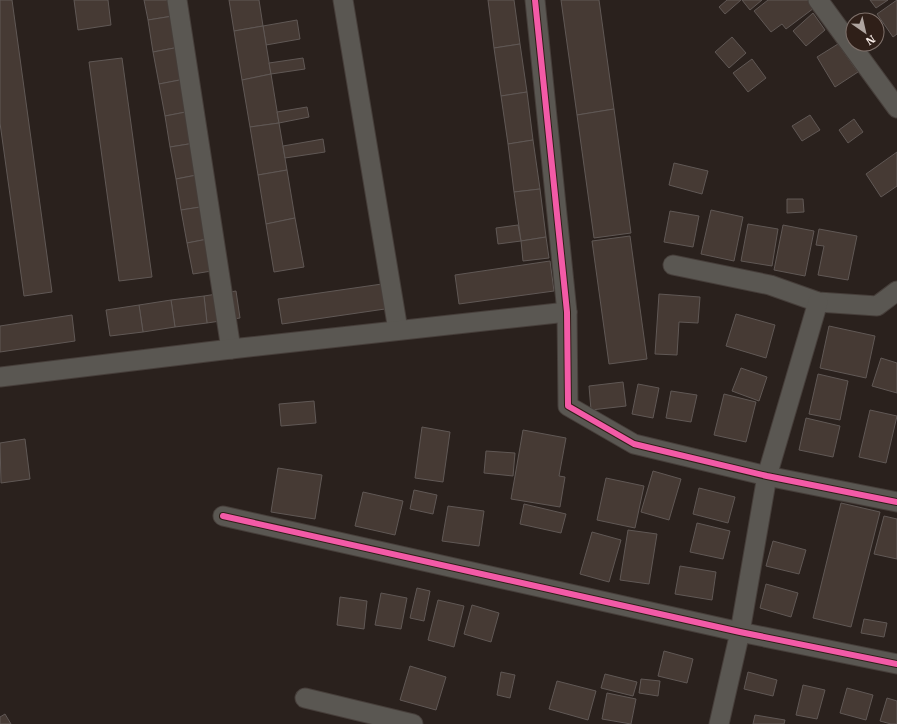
<svg xmlns="http://www.w3.org/2000/svg" width="897" height="724" font-family="'IBM Plex Serif',serif">
	<style>
		.building { fill: #463a34; stroke: #605855 }
		.lines { fill: none; stroke-linecap: round; stroke-linejoin: round }
		.street-casing { stroke: #463e3a; stroke-width: 21 }
		.street { stroke: #5a5752; stroke-width: 19 }
		.cycleway-casing { stroke: #2f1f18; stroke-width: 8 }
		.cycleway { stroke: #f35aa7; stroke-width: 6 }
	</style>
	<rect width="100%" height="100%" fill="#2a211d"/>
	<g class="building">
		<polygon points="0,0 12,0 52,292 24,296 0,123"/>
		<polygon points="74,0 108,0 111,25 78,30"/>
		<polygon points="144,0 177,0 179,15 148,20"/>
		<polygon points="229,0 259,0 263,26 234,31"/>
		<polygon points="488,0 514,0 520,44 494,48"/>
		<polygon points="561,0 599,0 614,109 577,115"/>
		<polygon points="727,0 741,0 725,14 719,7"/>
		<polygon points="742,0 762,0 750,10"/>
		<polygon points="768,0 808,0 814,8 786,29 782,24 771,32 754,11"/>
		<polygon points="870,0 888,0 876,8"/>
		<polygon points="897,0 897,34 893,37 877,14"/>
		<polygon points="813,13 825,30 806,46 793,31"/>
		<polygon points="179,15 185,46 153,52 148,20"/>
		<polygon points="297,20 300,39 266,45 263,26"/>
		<polygon points="263,26 271,74 242,80 234,31"/>
		<polygon points="732,37 746,53 729,68 715,52"/>
		<polygon points="520,44 527,92 501,96 494,48"/>
		<polygon points="838,44 858,72 835,87 817,57"/>
		<polygon points="185,46 190,78 159,84 153,52"/>
		<polygon points="122,58 152,277 119,281 89,62"/>
		<polygon points="303,58 305,69 271,74 269,63"/>
		<polygon points="752,59 766,78 748,92 733,73"/>
		<polygon points="271,74 279,123 250,127 242,80"/>
		<polygon points="190,78 196,110 165,116 159,84"/>
		<polygon points="527,92 533,140 508,144 501,96"/>
		<polygon points="307,107 309,117 279,123 277,112"/>
		<polygon points="614,109 631,233 594,238 577,115"/>
		<polygon points="196,110 201,142 170,147 165,116"/>
		<polygon points="810,115 820,130 802,141 792,126"/>
		<polygon points="854,119 863,132 848,143 839,130"/>
		<polygon points="279,123 287,170 258,175 250,127"/>
		<polygon points="323,139 325,152 285,158 283,146"/>
		<polygon points="533,140 540,189 514,192 508,144"/>
		<polygon points="201,142 207,173 176,179 170,147"/>
		<polygon points="897,152 897,186 881,197 866,174"/>
		<polygon points="674,163 708,171 702,194 669,185"/>
		<polygon points="287,170 295,218 266,224 258,175"/>
		<polygon points="207,173 213,205 181,210 176,179"/>
		<polygon points="540,189 546,237 521,241 514,192"/>
		<polygon points="787,199 803,199 804,212 787,213"/>
		<polygon points="213,205 218,237 187,243 181,210"/>
		<polygon points="711,210 743,217 734,261 701,254"/>
		<polygon points="670,211 699,216 693,247 664,242"/>
		<polygon points="295,218 304,267 274,272 266,224"/>
		<polygon points="748,224 778,229 772,266 741,261"/>
		<polygon points="518,225 521,241 498,244 496,228"/>
		<polygon points="783,225 814,231 805,276 774,270"/>
		<polygon points="819,229 857,236 848,280 818,275 824,246 816,245"/>
		<polygon points="630,236 647,359 609,364 592,241"/>
		<polygon points="218,237 224,269 193,274 187,243"/>
		<polygon points="546,237 549,258 523,261 521,241"/>
		<polygon points="550,261 554,291 459,304 455,275"/>
		<polygon points="382,284 385,309 282,324 278,299"/>
		<polygon points="236,291 240,318 207,323 204,296"/>
		<polygon points="659,294 700,297 698,323 679,322 677,355 655,354"/>
		<polygon points="204,296 207,323 175,327 171,300"/>
		<polygon points="171,300 175,327 143,332 139,305"/>
		<polygon points="139,305 143,332 110,336 106,310"/>
		<polygon points="736,314 775,325 766,358 726,346"/>
		<polygon points="72,315 75,341 0,352 0,326"/>
		<polygon points="829,326 875,336 866,378 820,368"/>
		<polygon points="881,358 897,363 897,393 872,386"/>
		<polygon points="741,368 767,377 759,401 732,391"/>
		<polygon points="818,374 848,381 840,420 809,414"/>
		<polygon points="623,382 626,406 591,410 589,386"/>
		<polygon points="638,384 659,388 653,418 632,414"/>
		<polygon points="671,391 697,395 691,422 666,418"/>
		<polygon points="724,394 756,402 746,442 714,435"/>
		<polygon points="314,401 316,423 281,426 279,404"/>
		<polygon points="870,410 897,416 886,463 859,457"/>
		<polygon points="806,418 840,426 833,457 799,450"/>
		<polygon points="422,427 450,432 443,482 415,478"/>
		<polygon points="523,430 566,438 559,476 565,477 560,507 511,499"/>
		<polygon points="25,439 30,479 1,483 0,443"/>
		<polygon points="486,451 515,453 513,476 484,473"/>
		<polygon points="278,468 322,475 315,519 271,512"/>
		<polygon points="653,471 681,479 669,520 641,512"/>
		<polygon points="606,478 644,486 635,528 597,520"/>
		<polygon points="699,488 735,497 728,523 693,514"/>
		<polygon points="414,490 437,495 433,514 410,509"/>
		<polygon points="363,492 403,501 395,535 355,526"/>
		<polygon points="841,503 880,512 851,627 813,618"/>
		<polygon points="524,504 566,514 561,533 520,524"/>
		<polygon points="448,506 484,511 479,546 442,541"/>
		<polygon points="884,516 897,519 897,559 874,554"/>
		<polygon points="697,523 730,531 723,559 690,552"/>
		<polygon points="628,530 657,534 649,584 620,580"/>
		<polygon points="592,532 621,540 609,582 580,574"/>
		<polygon points="773,541 806,550 799,574 766,566"/>
		<polygon points="680,566 716,572 712,600 675,594"/>
		<polygon points="766,584 798,593 791,617 760,608"/>
		<polygon points="417,588 430,591 424,621 410,618"/>
		<polygon points="381,593 407,598 401,629 375,625"/>
		<polygon points="340,597 367,601 364,629 337,625"/>
		<polygon points="438,600 464,606 454,647 428,640"/>
		<polygon points="472,605 499,613 491,642 464,634"/>
		<polygon points="864,619 887,623 884,637 861,633"/>
		<polygon points="664,651 693,659 687,683 658,676"/>
		<polygon points="410,666 446,677 436,710 400,700"/>
		<polygon points="501,672 515,675 510,698 497,695"/>
		<polygon points="748,672 777,680 773,696 744,689"/>
		<polygon points="605,674 637,682 633,696 601,688"/>
		<polygon points="641,679 660,681 658,696 639,693"/>
		<polygon points="557,681 596,691 588,720 549,709"/>
		<polygon points="803,685 825,690 817,719 796,715"/>
		<polygon points="847,688 873,695 866,720 840,713"/>
		<polygon points="607,693 636,699 631,724 602,719"/>
		<polygon points="887,698 897,701 897,724 891,724 880,721"/>
		<polygon points="5,714 11,724 0,724 0,717"/>
		<polygon points="755,715 785,720 784,724 753,724"/>
	</g>
	<g class="lines">
		<g class="street-casing">
			<g id="street">
				<polyline points="177,0 231,349"/>
				<polyline points="343,0 398,330"/>
				<polyline points="535,0 567,312 568,406 634,444 767,476 897,502"/>
				<polyline points="818,0 897,108"/>
				<polyline points="673,265 770,285 818,302 877,306 897,291"/>
				<polyline points="0,377 231,349 567,312"/>
				<polyline points="223,516 740,632 897,664"/>
				<polyline points="305,698 413,724"/>
				<polyline points="719,724 740,632 767,476 818,302"/>
			</g>
		</g>
		<use href="#street" class="street"/>
		<g class="cycleway-casing">
			<g id="cycleway">
				<polyline points="535,0 567,312 568,406 634,444 767,476 897,502"/>
				<polyline points="223,516 740,632 897,664"/>
			</g>
		</g>
		<use href="#cycleway" class="cycleway"/>
	</g>
	<g transform="translate(865 32) rotate(146)"><circle r="19" fill="#2f1f18" stroke="#7f716b"/>
	<path d="M0-3L7 15L0 10L-7 15Z" fill="#afa5a0"/>
	<text y="-6" font-size="11" font-weight="bold" text-anchor="middle" fill="#f7ece7">N</text>
	</g>
</svg>
